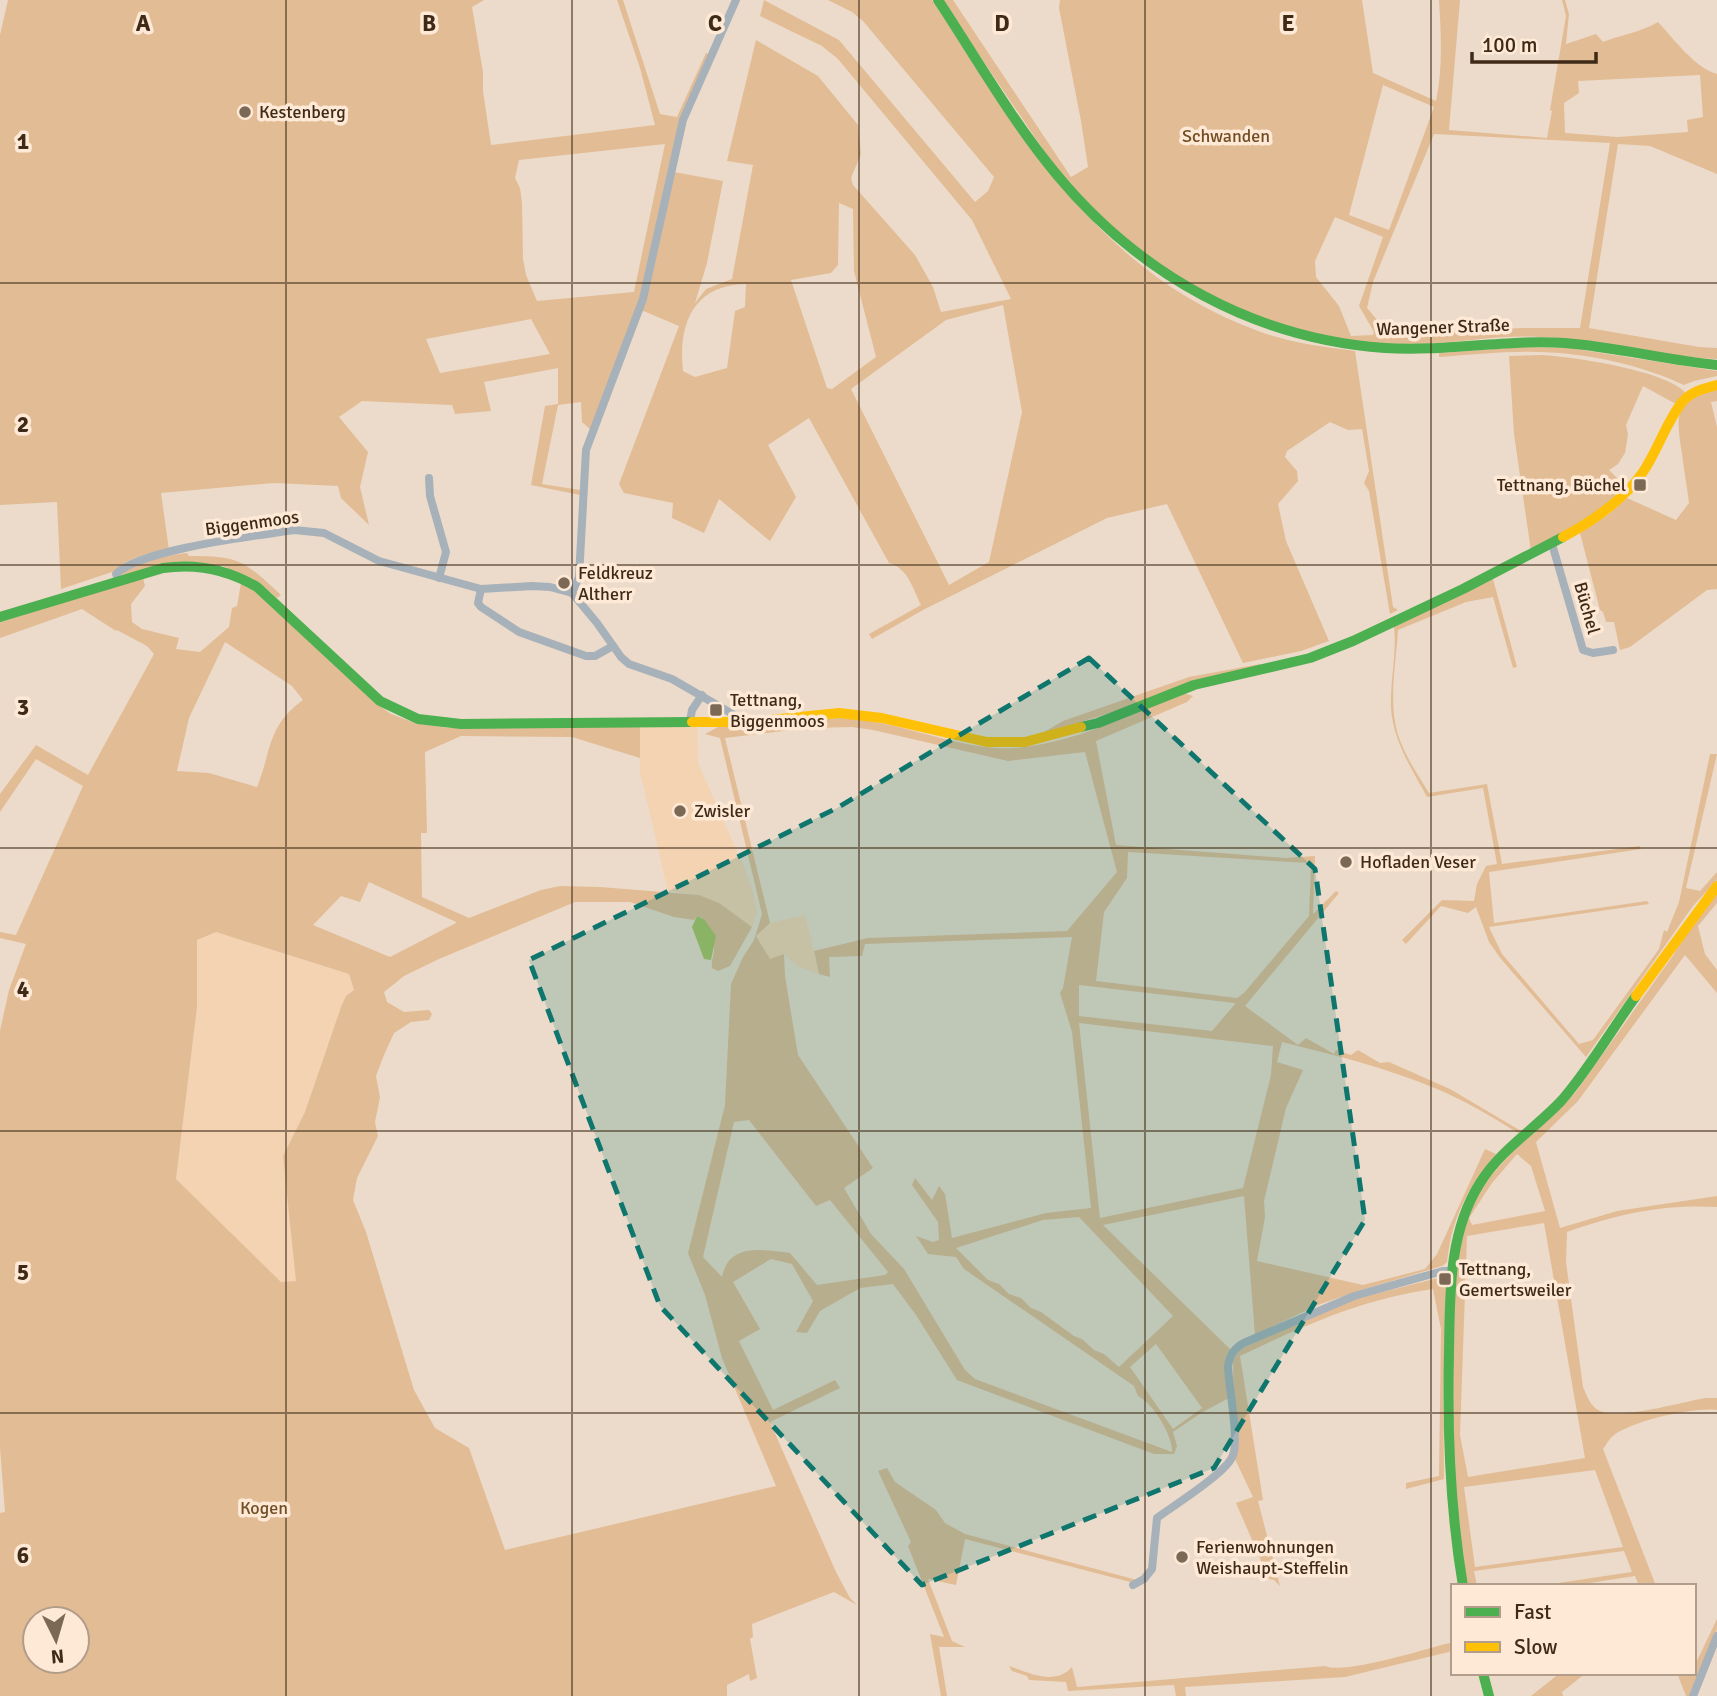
<svg xmlns="http://www.w3.org/2000/svg" width="1717" height="1696" font-family="Signika,sans-serif">
	<style>
		.built { fill: #f4d3b3 }
		.green { fill: #e2bc95; fill-rule: evenodd }
		.water { fill: #abc264 }
		.lines { fill: none; stroke-linecap: round; stroke-linejoin: round }
		.street { stroke: #a7b1ba; stroke-width: 8 }
		.fast { stroke: #4caf50; stroke-width: 10 }
		.slow { stroke: #ffc107; stroke-width: 10 }
		.marked { fill: #0f766e; fill-opacity: 0.2; stroke: #0f766e; stroke-width: 5; stroke-dasharray: 14 9; stroke-linejoin: round }
		.grid { fill: none; stroke: #3e2a16; stroke-width: 2; stroke-opacity: 0.55 }
		.poi-dot { fill: #7b6855; stroke: #fee9d6; stroke-width: 2.5 }
		.labels { text-anchor: middle; stroke-width: 7; stroke-linejoin: round; paint-order: stroke }
		.poi-label { font-size: 18px; fill: #3e2a16; stroke: #fee9d6; text-anchor: start }
		.park-label { font-size: 18px; fill: #734e25; stroke: #fee9d6 }
		.street-label { font-size: 18px; fill: #3e2a16; stroke: #fee9d6 }
		.grid-label { font-size: 23px; text-anchor: middle; font-weight: bold; fill: #3e2a16; stroke: #fee9d6; stroke-width: 7; stroke-linejoin: round; paint-order: stroke }
	</style>
	<rect width="100%" height="100%" fill="#ecdbca"/>
	<g class="built">
		<polygon points="697,724 698,763 744,867 753,892 757,911 752,927 719,903 699,895 668,891 640,772 640,726"/>
		<polygon points="805,915 819,974 797,966 784,954 770,960 756,935 770,923"/>
		<polygon points="216,932 349,974 354,990 346,996 341,1007 305,1112 283,1156 297,1281 281,1282 176,1179 197,1007 197,939"/>
	</g>
	<g class="green">
		<path d="M8 0H484L472 7 483 72V91L491 145 655 125 640 68 617 0H623L660 114 677 117 706 53 708 54 679 127 638 305 591 430 582 422 581 402 558 405 542 484 580 490V495L531 485 545 406 558 404V368L484 382 491 411 455 414 452 405 362 401 339 417 368 452 360 487 369 525 341 498 338 486 274 483 161 493 169 550C151 553 127 557 115 571L61 589 57 502 0 505V35ZM665 144 634 292 537 301 526 275 523 259 522 203 520 188 515 178 519 160ZM531 319 550 354 440 373 426 339Z"/>
		<path d="M764 0 839 40 975 202 988 191 994 177 863 21 852 12 828 0H932C1023 136 1097 273 1261 332 1291 343 1324 347 1355 351L1393 607 1398 610 1390 614 1369 491 1364 483 1369 471 1362 429 1348 430 1330 422 1287 451 1285 457 1297 471 1298 481 1278 504 1286 541 1329 641 1301 651 1243 663 1167 504 1107 518 923 610 872 639 869 634 921 605C913 589 908 568 889 563L809 418 768 445 796 497 770 541 719 499 704 533 672 518 673 503 624 493 619 484 679 326 641 310 674 172 723 181 707 263 695 303 706 289 732 279 753 165 727 161 756 40 818 76 858 125 861 154 851 178 853 185 915 255 933 287 941 312 1011 299 972 220 838 59 822 46 760 16ZM839 203 853 209 854 271 876 357 832 389 827 388 791 280 831 273 838 265ZM746 284 745 307 735 311 727 368 695 377 683 371C678 324 693 285 746 284ZM1003 305 1022 412 989 562 949 585 851 389 946 320Z"/>
		<path d="M942 0H953L1071 177 1088 167 1081 121 1059 8 1060 0H1362L1373 73 1436 101C1443 68 1441 34 1439 0H1460L1449 130 1547 138 1552 111 1550 110 1566 16 1562 0H1565L1569 14 1566 44 1596 34 1603 42C1621 35 1641 32 1658 22 1674 39 1695 68 1717 74V174L1650 146 1618 144 1589 328 1699 347 1717 348V359C1657 357 1599 339 1539 337 1505 335 1472 341 1438 343 1410 345 1382 344 1354 341 1242 328 1142 267 1069 183 1048 159 1031 131 1013 105 989 70 966 35 942 0ZM1700 75 1703 117 1687 120 1688 132 1618 137 1565 133 1564 103 1579 93 1578 81ZM1383 85 1434 107 1389 230 1349 215ZM1434 134 1610 143 1580 328H1521L1400 335 1384 328 1367 308 1373 282ZM1335 217 1383 237 1359 306 1374 332 1373 335 1351 336 1339 306 1316 277 1315 261Z"/>
		<path d="M1524 347 1569 348 1717 371V376L1694 381 1684 385C1639 364 1586 353 1537 352 1504 351 1471 355 1439 357V353Z"/>
		<path d="M1542 355C1574 357 1663 370 1685 392L1676 404 1643 386 1626 425 1628 434 1625 453 1618 464 1609 470 1626 487 1596 514 1531 551 1514 434 1509 356Z"/>
		<path d="M1717 390V401L1711 402 1717 427V589L1707 590 1630 647 1620 650 1614 622H1606L1603 612 1600 610 1580 533 1609 514 1627 498 1676 520 1689 503C1687 487 1684 470 1682 454 1676 416 1673 400 1717 390Z"/>
		<path d="M187 553 189 556C241 556 244 561 281 595L277 598 260 583 223 566 121 575C139 560 164 556 187 553Z"/>
		<path d="M143 578 145 586 131 604 132 622 142 629 179 638 176 649 200 652 229 627 232 608 237 606 241 583 253 590 377 704 391 714 415 723 448 728 640 726V758L572 737 461 736 425 752 427 833H421L422 897 469 918 541 890 560 886 600 887 699 895 719 903 752 927 730 966 718 971 712 968C711 961 713 958 714 951 715 939 708 929 703 918L697 916 694 920 674 917 630 902H575L439 959 404 976 384 992 387 1002 404 1012 429 1010 432 1014 429 1020 411 1022 394 1033 384 1055 376 1076 380 1097 375 1122 378 1136 357 1178 353 1200 366 1232 414 1390 435 1428 469 1448 505 1550 776 1486 722 1358 705 1295 688 1253 725 1105 731 984 743 957 754 940 762 914 720 738 705 734 718 727C741 726 764 726 787 725 806 723 825 717 845 718 896 721 944 744 996 748 1052 752 1131 716 1183 693L1193 696 1187 702 1096 741 1116 845 1285 858 1315 856 1313 914 1336 891 1339 893 1245 1006 1298 1045 1306 1038 1334 1054 1336 1050 1351 1055 1358 1050 1380 1063 1389 1062 1450 1089 1521 1131 1518 1133C1492 1117 1466 1101 1437 1089 1387 1068 1335 1055 1282 1042L1277 1062 1303 1070 1286 1108 1264 1201 1265 1217 1257 1261 1363 1285 1425 1269 1437 1254 1485 1149 1496 1154C1467 1189 1452 1217 1447 1262L1442 1266 1355 1292 1318 1305 1255 1335 1244 1196 1103 1225 1230 1349 1225 1360 1229 1398 1201 1413 1173 1432 1177 1446 1174 1454H1154L957 1380 916 1315 893 1284 860 1288 820 1311 807 1333 796 1332 813 1301 792 1264 771 1259 733 1282 760 1329 739 1341 773 1410 835 1380 840 1388 770 1422 836 1572 850 1598 857 1605 834 1592 752 1624 753 1637 750 1639 757 1678 750 1681 749 1674 727 1685V1696H0V1513L5 1512 0 1448V1031L9 990 26 944 0 938V932L16 935 83 786 36 759 0 812V794L36 745 88 775 154 654 147 646 117 630 116 631 82 609 0 638V622ZM225 642 292 686 303 700C267 726 272 750 257 787L209 773 177 771 189 718ZM852 727 873 730 1008 761 1085 752 1117 872 1067 931 868 938 814 951 819 974 830 977 829 957 862 956 865 944 1072 937 1063 988 1060 993 1072 1032 1091 1208 1046 1213 952 1238 945 1194 939 1186 932 1200 915 1178 912 1185 938 1222 939 1240 933 1242 916 1236 928 1254 956 1257 964 1269 1134 1386 1138 1396C1153 1403 1173 1436 1172 1452L975 1379 965 1370 904 1269 871 1234 844 1188 873 1168 798 1055 785 976 784 954 770 959 756 936 770 923 725 738 809 728ZM1128 852 1309 863 1311 866 1309 916 1244 993 1237 998 1096 981 1104 912 1127 878ZM369 882 456 922V923L390 957 313 925 341 896 360 902ZM216 932 349 974 354 990 346 996 341 1007 305 1112 283 1156 296 1281 281 1282 176 1179 197 1007V940ZM1079 985 1235 1003V1004L1212 1031 1079 1016ZM1079 1023 1273 1046 1271 1075 1243 1188 1100 1218ZM749 1120 816 1206 830 1200 888 1272 885 1275 817 1285 790 1253C764 1250 729 1242 722 1277L703 1257 734 1122ZM1079 1217 1173 1316 1119 1367 1104 1354 1094 1350 1082 1339 1074 1336 1041 1312 1031 1308 1021 1298 1009 1294 999 1284 988 1280 956 1248 1043 1220ZM1156 1344 1202 1408 1173 1429 1130 1367ZM35 1619H77V1661H35Z"/>
		<path d="M1493 579 1517 667 1513 668 1493 597 1466 602 1398 630C1396 664 1388 702 1398 735 1405 756 1418 775 1429 793L1487 784 1502 864 1640 846 1641 849 1489 872 1494 923 1647 901 1649 904 1489 927 1502 954 1579 1044 1593 1040 1659 949 1664 930 1667 932 1679 902 1710 754H1717L1686 888 1700 891 1717 872V880L1693 906 1586 1057 1501 959 1489 942 1476 907 1468 913 1441 906 1406 944 1402 940 1442 900 1474 901 1477 884 1486 866 1497 864 1483 788 1427 797C1412 769 1393 741 1391 708 1390 681 1397 653 1394 626Z"/>
		<polygon points="1260,664 1261,666 1039,735 1063,721 1189,677"/>
		<path d="M1717 893V903L1698 926 1705 954 1717 970V993L1685 955 1578 1101 1536 1142 1560 1228 1617 1211 1717 1196V1207C1661 1204 1619 1214 1567 1232L1566 1262 1583 1387C1587 1396 1590 1405 1598 1410 1616 1421 1683 1402 1705 1398H1717V1410C1694 1407 1631 1421 1613 1436 1609 1439 1606 1445 1603 1449L1656 1586H1639L1635 1576 1570 1586H1538L1632 1572 1624 1551 1474 1571 1477 1586H1468L1459 1540 1451 1438 1454 1280 1463 1226 1478 1194 1490 1177 1513 1151 1575 1093 1672 957 1691 926ZM1517 1154 1531 1166 1545 1211 1472 1225 1469 1218 1492 1183ZM1544 1223 1585 1458 1468 1477 1460 1435 1467 1236ZM1595 1470 1623 1547 1475 1567 1464 1487Z"/>
		<path d="M1442 1277 1448 1280 1443 1392 1444 1479 1406 1489V1483L1439 1476 1441 1329 1433 1289C1362 1299 1303 1326 1240 1356L1263 1500 1258 1501 1280 1586 1274 1580 1269 1579 1236 1503 1253 1497 1234 1457 1233 1360 1240 1350 1249 1345 1351 1300Z"/>
		<polygon points="887,1468 895,1482 936,1510 945,1523 965,1534 1137,1580 1134,1583 965,1539 956,1585 928,1579 952,1641 965,1647 939,1647 947,1696 941,1696 930,1634 944,1637 908,1546 911,1542 878,1471"/>
		<polygon points="1717,1619 1717,1629 1689,1696 1686,1696 1677,1673 1694,1673 1694,1667"/>
		<path d="M1453 1642V1651L1345 1677 1185 1687 1186 1696H1176L1174 1685 1068 1691 1066 1682 1029 1680 1027 1676 1012 1671 1009 1666C1029 1673 1055 1686 1072 1667L1077 1687 1325 1666C1345 1675 1428 1648 1453 1642Z"/>
		<polygon points="1560,1673 1586,1673 1562,1692 1563,1696 1531,1696"/>
	</g>
	<polygon class="water" points="697,916 704,919 716,936 711,960 704,959 692,927"/>
	<g class="lines">
		<g class="street">
			<polyline points="429,478 430,496 446,552 439,578"/>
			<polyline points="1552,544 1583,650 1593,653 1613,650"/>
			<path d="M119 581 116 574C141 549 255 536 294 530L324 533 379 561 481 589 532 586 550 587 572 593 597 623 621 657 629 664 672 679 736 716 738 721"/>
			<polyline points="481,589 478,603 481,607 519,632 586,656 595,656 613,646"/>
			<polyline points="572,593 579,577 586,450 643,299 683,120 736,0"/>
			<polyline points="690,721 692,710 702,695"/>
			<path d="M1133 1585 1144 1579 1152 1569 1157 1518C1173 1506 1228 1472 1233 1455 1239 1437 1229 1389 1228 1367 1229 1355 1235 1347 1246 1342L1354 1296 1443 1271H1452"/>
			<polyline points="1693,1696 1717,1636"/>
		</g>
		<g class="fast">
			<path d="M938 0C977 59 1012 121 1057 175 1140 275 1255 339 1385 348 1445 352 1505 339 1565 343 1616 347 1666 360 1717 365"/>
			<path d="M0 617 163 568C197 563 227 569 257 587L380 701 418 719 461 724 692 722"/>
			<polyline points="1081,727 1098,723 1194,685 1310,658 1353,641 1463,589 1563,537"/>
			<path d="M1463 1586C1450 1509 1447 1431 1449 1353 1450 1296 1448 1233 1480 1183 1501 1149 1535 1129 1562 1100 1589 1069 1612 1029 1636 996"/>
			<polyline points="1483,1673 1489,1696"/>
		</g>
		<g class="slow">
			<path d="M1563 537C1593 521 1623 501 1643 472 1658 450 1666 422 1683 401 1692 391 1705 388 1717 385"/>
			<polyline points="692,722 751,722 839,713 882,718 987,742 1025,742 1081,727"/>
			<polyline points="1636,996 1717,886"/>
		</g>
	</g>
	<path class="marked" d="M1089 658 1315 869 1365 1220 1214 1468 922 1585 660 1306 529 960 837 808Z"/>
	<path class="grid" d="M286 0V1696M572 0V1696M859 0V1696M1145 0V1696M1431 0V1696M0 283H1717M0 565H1717M0 848H1717M0 1131H1717M0 1413H1717"/>
	<g class="poi-dot">
		<circle cx="245" cy="112" r="7"/>
		<rect x="1633" y="478" width="14" height="14" rx="3.5"/>
		<circle cx="564" cy="583" r="7"/>
		<rect x="709" y="703" width="14" height="14" rx="3.5"/>
		<circle cx="680" cy="811" r="7"/>
		<circle cx="1346" cy="862" r="7"/>
		<rect x="1438" y="1272" width="14" height="14" rx="3.5"/>
		<circle cx="1182" cy="1557" r="7"/>
	</g>
	<g class="labels">
		<g class="poi-label">
			<text x="259" y="118">Kestenberg</text>
			<text x="1626" y="491" text-anchor="end">Tettnang, Büchel</text>
			<text x="578" y="579">Feldkreuz<tspan x="578" dy="21">Altherr</tspan></text>
			<text x="730" y="706">Tettnang,<tspan x="730" dy="21">Biggenmoos</tspan></text>
			<text x="694" y="817">Zwisler</text>
			<text x="1360" y="868">Hofladen Veser</text>
			<text x="1459" y="1275">Tettnang,<tspan x="1459" dy="21">Gemertsweiler</tspan></text>
			<text x="1196" y="1553">Ferienwohnungen<tspan x="1196" dy="21">Weishaupt-Steffelin</tspan></text>
		</g>
		<g class="park-label">
			<text x="1226" y="142">Schwanden</text>
			<text x="264" y="1514">Kogen</text>
		</g>
		<g class="street-label">
			<text transform="translate(1443 327) rotate(-2)" y="6">Wangener Straße</text>
			<text transform="translate(252 523) rotate(-8)" y="6">Biggenmoos</text>
			<text transform="translate(1587 608) rotate(74)" y="6">Büchel</text>
		</g>
	</g>
	<g class="grid-label">
		<text x="143" y="31">A</text>
		<text x="429" y="31">B</text>
		<text x="715" y="31">C</text>
		<text x="1002" y="31">D</text>
		<text x="1288" y="31">E</text>
		<text x="23" y="149">1</text>
		<text x="23" y="432">2</text>
		<text x="23" y="715">3</text>
		<text x="23" y="997">4</text>
		<text x="23" y="1280">5</text>
		<text x="23" y="1563">6</text>
	</g>
	<rect x="1451" y="1584" width="245" height="91" fill="#fee9d6" stroke="#b19d89" stroke-width="2"/>
	<rect x="1465" y="1607" width="35" height="10" fill="#4caf50" stroke="#b19d89" stroke-width="2"/>
	<text x="1514" y="1619" font-size="21" fill="#3e2a16">Fast</text>
	<rect x="1465" y="1642" width="35" height="10" fill="#ffc107" stroke="#b19d89" stroke-width="2"/>
	<text x="1514" y="1654" font-size="21" fill="#3e2a16">Slow</text>
	<g transform="translate(56 1640) rotate(175)"><circle r="33" fill="#fee9d6" stroke="#b19d89" stroke-width="2"/>
	<path d="M0-5L12 26L0 18L-12 26Z" fill="#7b6855"/>
	<text y="-10" font-size="19" font-weight="bold" text-anchor="middle" fill="#3e2a16">N</text>
	</g>
	<path d="M1472 52v10h124v-10" fill="none" stroke="#3e2a16" stroke-width="3.5"/>
	<text x="1482" y="52" font-size="21" fill="#3e2a16" stroke="#fee9d6" stroke-width="5" paint-order="stroke">100 m</text>
</svg>
